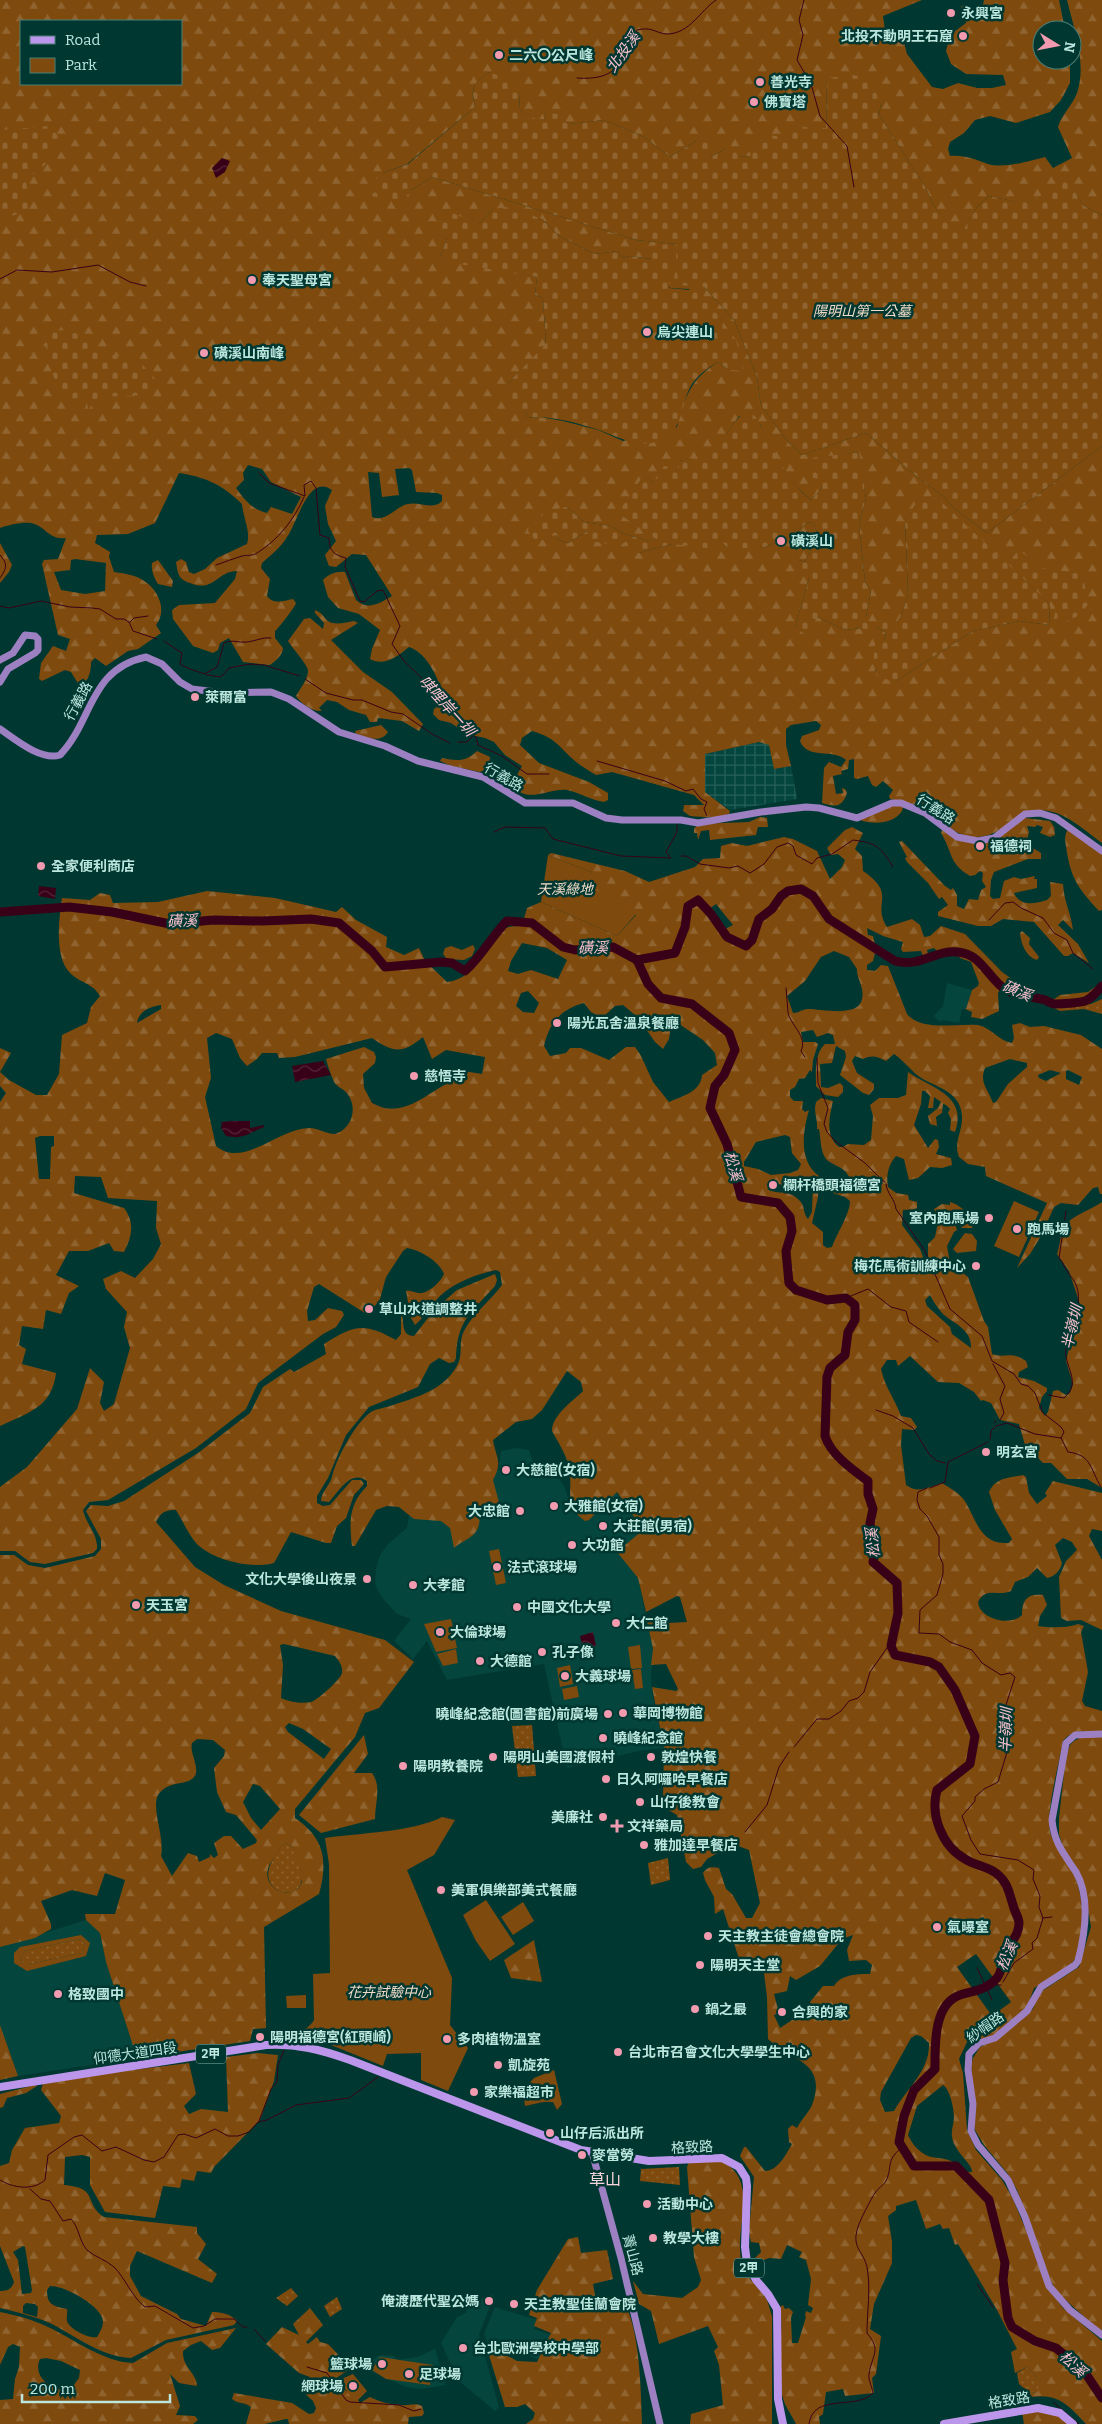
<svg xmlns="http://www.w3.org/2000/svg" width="1102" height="2424" font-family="Bitter,'Noto Sans TC',serif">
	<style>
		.built { fill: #04453e }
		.industrial { fill: url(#industrial-grid) }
		.grass { fill: url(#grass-dots) }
		.forest { fill: url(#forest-firs); fill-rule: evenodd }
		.cemetery { fill: url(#cemetery-stones) }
		.park { fill: #7f4a0d; fill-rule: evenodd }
		.water { fill: url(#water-waves) }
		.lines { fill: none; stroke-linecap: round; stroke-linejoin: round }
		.stream { stroke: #390117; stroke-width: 1 }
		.river { stroke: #390117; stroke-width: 9 }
		.secondary { stroke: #9c80c1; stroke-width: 7 }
		.primary { stroke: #bb96ea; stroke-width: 8 }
		.poi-dot { fill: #f29ab0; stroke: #003831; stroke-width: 2 }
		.labels { text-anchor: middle; stroke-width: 5; stroke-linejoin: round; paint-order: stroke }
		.shield { fill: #003831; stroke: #83b2ab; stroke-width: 1 }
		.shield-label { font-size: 12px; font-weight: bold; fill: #bbe7df }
		.poi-label { font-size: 14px; font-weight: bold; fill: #bbe7df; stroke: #003831; text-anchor: start }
		.park-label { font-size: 14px; font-style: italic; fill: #f1dbc8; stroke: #003831 }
		.street-label { font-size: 14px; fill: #bbe7df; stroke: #003831 }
		.water-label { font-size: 15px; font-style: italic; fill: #fcc1ce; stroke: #003831 }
		.quarter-label { font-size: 16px; fill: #f8d5dc; stroke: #003831 }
	</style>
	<defs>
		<pattern id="industrial-grid" width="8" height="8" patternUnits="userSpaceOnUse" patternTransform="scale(1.25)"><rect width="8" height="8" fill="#04453e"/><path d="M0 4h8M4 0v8" fill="none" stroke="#276059"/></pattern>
		<pattern id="grass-dots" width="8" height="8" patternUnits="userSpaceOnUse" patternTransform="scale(1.25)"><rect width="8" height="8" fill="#7f4a0d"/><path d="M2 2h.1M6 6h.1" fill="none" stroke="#8f6430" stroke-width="1.8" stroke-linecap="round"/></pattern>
		<pattern id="forest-firs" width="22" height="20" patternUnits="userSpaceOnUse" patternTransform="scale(1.25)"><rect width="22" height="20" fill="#7f4a0d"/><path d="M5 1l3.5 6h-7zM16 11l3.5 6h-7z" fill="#8f6430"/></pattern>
		<pattern id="cemetery-stones" width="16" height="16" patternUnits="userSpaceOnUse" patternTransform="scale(1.25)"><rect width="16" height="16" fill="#7f4a0d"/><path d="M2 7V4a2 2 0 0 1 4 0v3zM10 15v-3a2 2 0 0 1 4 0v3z" fill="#8f6430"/></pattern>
		<pattern id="water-waves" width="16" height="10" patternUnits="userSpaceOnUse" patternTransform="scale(1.25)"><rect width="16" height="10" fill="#390117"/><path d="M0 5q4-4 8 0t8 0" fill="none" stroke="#542638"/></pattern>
	</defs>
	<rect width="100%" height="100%" fill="#003831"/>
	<g class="built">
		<polygon points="947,983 972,990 966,1009 962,1009 959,1023 943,1020 940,1022 934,1016 943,1006"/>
		<polygon points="516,1448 529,1450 536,1472 546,1472 560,1480 565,1488 571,1507 589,1520 616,1492 644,1530 617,1552 638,1578 653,1649 651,1677 652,1693 664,1748 639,1751 567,1768 544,1664 447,1680 427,1641 413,1659 394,1641 411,1619 397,1614 385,1601 378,1591 375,1584 376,1569 380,1555 388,1544 407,1528 409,1516 442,1480 499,1470 501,1451"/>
		<polygon points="86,1920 100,1933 106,1962 137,2058 18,2076 0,2025 0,1947"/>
		<polygon points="492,2294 493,2298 479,2335 499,2407 495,2411 459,2381 441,2343 457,2317 466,2313 467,2306"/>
		<polygon points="495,2307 537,2320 534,2329 553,2336 543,2361 497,2345 490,2350 484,2334"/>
		<polygon points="435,2349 446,2385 421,2389 406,2387 363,2368 379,2355 394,2356 397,2360 417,2357"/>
	</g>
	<polygon class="industrial" points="759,742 769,744 774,769 791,766 797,799 730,810 705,792 705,754"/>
	<g class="grass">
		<polygon points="1102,999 1102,1014 1084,1009 1060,1011 1054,1008 1070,1003 1091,1004"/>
		<polygon points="532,1725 536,1776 518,1777 512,1726"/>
		<path d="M286 1843 292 1846C297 1857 305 1871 301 1883 296 1903 253 1890 274 1858 278 1851 278 1847 286 1843Z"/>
		<polygon points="668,1858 670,1880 651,1885 648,1863"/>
		<polygon points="79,1939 85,1944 82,1953 29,1964 24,1964 20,1959 25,1951"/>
		<polygon points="679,2167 680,2185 640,2181 641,2169"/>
		<polygon points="291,2288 298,2296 287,2306 276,2298"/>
		<polygon points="337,2297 342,2309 330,2317 324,2306"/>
		<polygon points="1027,2367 1038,2379 1038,2392 1030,2393 1019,2384 1017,2373"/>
	</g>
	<g class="forest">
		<path d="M0 0H922L883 16 885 31 896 32 902 35 907 54 932 87 943 89 958 83 977 88H992L1006 85 1003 75 966 74 951 64 946 51 950 35 966 23 961 7 965 4 974 14 982 9 984 0H1059L1065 30H1042V60H1070V83L1061 100 1050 112 1016 123 990 116 975 120 964 133 950 142 948 149 950 156C966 155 973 159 988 164 1003 169 1030 161 1045 157L1053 168 1072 158 1058 127C1062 114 1072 106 1077 93 1087 64 1074 29 1067 0H1102V215L1084 206 1065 178 1039 199 1022 203 989 196 977 207 960 237 933 205 926 188 879 115 881 103 827 78 826 128 781 137 764 138 751 156 738 157 725 149 711 157 712 149 696 141 670 157 644 137 604 120 569 124 546 113 544 119H535L520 110 519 93 489 72C473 85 470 86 475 107L407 164 383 173 410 191 432 177 636 240 677 244 704 287 734 320 757 377 761 406 789 443 802 455 866 433 922 481 942 495 955 509 987 533 1102 446V843C1070 819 1045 794 1008 824 997 832 987 838 973 837 951 835 941 817 923 808 913 803 901 801 890 799L889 796 893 790 883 781 876 787 872 785 868 776 857 779 854 778V759L849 760 848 769 841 771 842 774 833 776 836 794 843 793 842 788 845 789 847 793C842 808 835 807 822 803L824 768 829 762 841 767 846 760C833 748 807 760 800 741L802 736 819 730 821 725 816 721 791 725 786 729V745L791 766 774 769 769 745 759 742 705 754V792L730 811 729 814C713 819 706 817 690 816L683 811 684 805H704L694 795 612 772 596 775C589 771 581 766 575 761 558 746 556 738 532 731L522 738 520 745 539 763 589 782 608 793V800L604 802C591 800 580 793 567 790 551 787 525 806 512 784L522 766 505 755 494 742 485 738 467 734 451 723 439 720 433 714 434 709 445 700C439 681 429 654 409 647 398 656 384 667 370 659L372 649 380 630 359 614 338 608 328 597 323 580C329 574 336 571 345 572L356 600C368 611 380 603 392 596L366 555 352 554 336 567 329 566 325 555 336 541 328 524 325 506 332 490C308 473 298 522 287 537 281 547 271 555 262 563L261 568 270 579 267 596C274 605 283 601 293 599L296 603C295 607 278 629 275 631V638L283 648C283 654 276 661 270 665L243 662 229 638 220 643 218 650 213 653 193 646 173 619 172 610 179 605 215 603 235 579 237 571C217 571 214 593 190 583 178 579 178 574 176 562L181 559 186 562 189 572 194 574 205 569 217 558 247 544C251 532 243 517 242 504 223 485 206 477 179 473L155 523 128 534 97 535 95 543 110 552 109 557 114 572C122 573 134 575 141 579 158 588 168 610 156 625L161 633 138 649 128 651 106 666 95 658 91 662C91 672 89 679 82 685H79L71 672 65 670 42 681 39 679 41 663 53 646 66 651 70 639 58 635 42 564 44 560 58 559 66 538C48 540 46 526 31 523 22 522 8 525 0 528ZM21 21H181V84H21ZM493 209 542 219 559 236 595 254 618 251 622 258 630 256 652 259 670 288 689 289 729 370 718 362C691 379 685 396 677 427L623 441 598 430 563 421 540 417 527 418 526 412 519 409 508 383 546 345 543 298 535 295 537 277 440 257 447 238 479 224ZM739 416 760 424C772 452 787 481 811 500L822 488 821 479 840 455 858 452 866 498 859 525 865 582 871 591 866 617 861 628 846 630 817 617 795 627 809 578 799 560 805 562 818 534 813 523 807 522 793 537 761 548H728L722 541 672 544 639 553 627 541 587 531 568 543 559 540 556 535 567 507 584 522 611 526 624 534 649 541 657 539 619 513 643 477 653 482 679 469V461L703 457 717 447ZM248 465 262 469 271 482 301 497 292 514 271 507 267 513C251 509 245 500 236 488L244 480 243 473ZM409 468 412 470 416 492 437 493 442 495V501C433 511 419 501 408 504 396 506 386 523 372 517L368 472 379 473 382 497 399 495 395 469ZM919 501C963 534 1014 564 1050 606L1049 625 1020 621 973 631 896 681 875 671 886 633 877 627H894L901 616 908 595 905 520ZM75 559 106 563 105 591 85 594 61 590 54 572 70 570 71 560Z"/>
		<polygon points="0,543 12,565 9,572 0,583"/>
		<path d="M158 560 173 581 172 587 158 584C154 578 151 570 152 563Z"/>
		<path d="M315 610C323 613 323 617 328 621 335 626 347 622 354 621L358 623 331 640 363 672 392 692 423 724 419 731 402 721 378 718 377 722H370L366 715 349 710 337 702 327 700 319 708 322 711C313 712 301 704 296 696 300 689 308 679 308 671 309 666 292 648 288 641L304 619 310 618 323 629 324 623 315 613Z"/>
		<path d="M381 725 388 732C380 744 367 737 356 734L355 731Z"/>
		<path d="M477 751 490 757C490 763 486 770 480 772L451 766 440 761 442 758C457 761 466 762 477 751Z"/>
		<path d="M896 804 903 807 902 811C893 824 874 825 860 820Z"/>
		<polygon points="760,817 767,818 768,827 758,827 756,835 710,840 709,830 701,831 698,840 697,833 694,833 694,829 698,824 749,822"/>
		<path d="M1025 818 1050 821 1054 827 1055 835 1050 837 1040 833 1043 827 1037 825 1035 827 1027 826 1029 832 1026 844 1041 853V859H1028L994 872 991 880 990 896 993 899 1000 898 1004 881 1014 877 1021 879 1035 876 1034 879H1037V888L1014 893C1020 907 1035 904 1047 900L1051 896 1050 882 1063 884C1064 902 1071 913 1073 930L1063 920 1058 925 1078 944 1089 963 1073 953 1068 956H1064L1034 922 1003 919 991 926H978L938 916V912L948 905 942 897 939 899 928 883 907 862 905 858 907 857 899 842 902 841 945 886 951 890 953 888 957 895V906L964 909 969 899 978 900 981 890 986 887 982 881 983 873 980 871 975 875 970 876C948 863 953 852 941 833L942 830 958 839H998L1017 822Z"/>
		<path d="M852 827 863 833 855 849 862 856 863 871C898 895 871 902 887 927L912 919 920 925 924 937 930 936 941 926 965 934 1002 972 1025 988 1028 993 1026 996 1000 990 998 993 999 1011 982 1019 971 1017 972 1012 963 1008 966 1009 972 990 978 986 979 983 971 962 960 958 957 954 939 953 934 948 927 950 929 958 925 961 921 951 903 952 901 949 903 942 883 936 867 928 868 935 873 936 876 949 873 961 867 965V970L875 971 881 965 888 966 907 1014C922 1032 957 1023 978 1025 990 1027 999 1041 1012 1043L1014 1038 1012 1025 1020 1023 1030 1027 1044 1026 1081 1035 1102 1049V1194H1100L1098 1187 1093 1188 1078 1205 1061 1203 1054 1207 1041 1236 1030 1254 1017 1268 1047 1203 986 1176 985 1167 968 1164 959 1157C953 1142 963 1131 962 1116 961 1093 939 1088 923 1079 911 1072 905 1061 894 1054L886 1061C878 1057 872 1054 863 1059L855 1056 852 1061 857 1073 874 1084V1089L869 1095 863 1093 840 1075 846 1057 845 1051 836 1046 832 1063 820 1064 821 1087 828 1088 840 1083 843 1086V1092L838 1097 825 1095 816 1086C816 1072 814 1054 825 1044H835L833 1035 828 1033 817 1037 813 1030 801 1032 803 1042H815L818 1044 813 1060 812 1072 810 1070 805 1078 799 1079 795 1087 790 1090V1097L794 1101H803L802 1109 805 1112 809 1110C803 1131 798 1161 819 1176L818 1197 812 1223 823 1232V1245L827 1248 832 1247C837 1233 850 1214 850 1201L845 1197 827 1191 824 1183 821 1184 822 1177 841 1181 847 1180 849 1177C845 1167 834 1166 827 1160 820 1153 821 1138 819 1129H817C818 1119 813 1113 816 1102L821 1098 833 1101C830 1115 824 1135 839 1147H843L848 1144 864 1145 871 1140 873 1116 870 1105 879 1098H898L906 1095 908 1072C931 1088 968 1095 955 1132L950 1130 951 1119 948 1113 950 1109 946 1105 943 1104 942 1113 936 1117 937 1126 930 1124 928 1116 938 1108 941 1102 934 1097 933 1108H928L930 1096 925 1091H922L921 1104 914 1125 928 1148 935 1139 938 1140 939 1147 936 1154 951 1158 952 1165 942 1168 930 1167 918 1178 909 1180 904 1159 896 1156C888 1165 886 1176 888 1187L896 1193 908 1195 909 1200 917 1202V1209L903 1210 902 1225 920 1249 928 1270V1244L935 1237 939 1217 934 1209 942 1204 950 1205V1202C960 1205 968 1213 974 1220L972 1228H962L958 1219 954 1221 957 1230 954 1232 947 1246 950 1263 968 1277 984 1321 988 1327 992 1354C1006 1359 1009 1350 1026 1361L1028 1367 1019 1372 1018 1377 1034 1381 1047 1388V1391L1042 1397 1039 1408 1045 1416 1048 1412 1053 1391 1058 1390 1066 1395 1070 1393 1073 1384 1066 1361 1080 1304 1069 1271 1057 1254C1060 1246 1060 1237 1063 1230 1067 1217 1091 1210 1102 1202V1488L1087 1479H1067L1051 1463H1043L1025 1445 1019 1424 1000 1420 991 1403 983 1400 981 1401 974 1392 959 1383 938 1382 910 1356 898 1366 896 1360H887L881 1369C885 1388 895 1399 901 1416L911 1418 917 1427 914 1430 902 1429 901 1445 906 1485C918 1494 929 1487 942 1483 950 1488 961 1494 966 1503 977 1522 981 1545 1009 1543L1012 1539 995 1510 989 1492C996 1477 1009 1478 1023 1475L1026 1477 1029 1493 1037 1504 1047 1496 1045 1493 1053 1481 1102 1493V1531L1092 1529 1089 1536 1102 1560V1630L1081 1620 1067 1621 1061 1618 1059 1577 1066 1561 1077 1550 1072 1542 1063 1538 1055 1545 1062 1563C1061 1570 1054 1577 1047 1578L1037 1568 1028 1577 1015 1582 1011 1591C998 1597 986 1586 978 1602 979 1619 1011 1627 1022 1615 1022 1600 1027 1593 1043 1595L1047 1605 1040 1616 1038 1626C1048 1628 1069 1628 1078 1624L1084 1626 1081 1632 1088 1672 1082 1701 1085 1706 1102 1711V1732C1087 1733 1074 1727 1063 1741 1059 1764 1046 1810 1050 1832 1054 1847 1067 1861 1074 1875 1084 1895 1088 1946 1072 1963 1061 1975 1047 1981 1034 1988L1027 2007 994 2037 982 2040 980 2036 968 2040 959 2059 963 2073 967 2130 976 2150 1002 2180 1012 2197 1054 2296 1063 2308 1102 2341V2424H1086C1069 2406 1059 2393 1031 2397L1030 2393 1038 2392V2379L1027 2367 1015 2373 1011 2352 1017 2349 997 2310 958 2244 955 2245 949 2228 943 2229 940 2224 926 2229 916 2200 896 2206V2210L888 2216 892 2242V2263L874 2304 870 2329 881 2336 876 2374 872 2378 874 2393 845 2396 843 2389 826 2392 823 2414 819 2417 820 2424H796C793 2417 788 2411 785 2404 773 2373 785 2338 780 2307L783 2305 785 2309 789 2308 793 2312 791 2318 792 2343H798L806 2317 805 2316 806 2311 811 2313 813 2308 808 2305 811 2279 806 2260 799 2257 802 2252 787 2245 781 2259 769 2258 756 2263 754 2259 761 2252 759 2243 751 2242 749 2231 754 2177 740 2156 744 2147H746L765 2171C778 2171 786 2154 792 2144L789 2142 788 2129 792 2125 797 2128C801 2120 809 2112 812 2105 828 2062 792 2061 768 2039L767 1997 763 1965 743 1971 723 1909 715 1914 714 1897 705 1880 703 1873C708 1866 712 1867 719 1868L726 1889 732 1894 746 1918H752L760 1903 749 1850 733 1844 707 1859 701 1867 693 1869 686 1862 677 1815 665 1808 663 1800 664 1748 652 1687 676 1691 678 1689 666 1664 651 1665 653 1649 646 1616 669 1623 687 1622 680 1597 677 1596 646 1612 638 1578 617 1552 643 1530 617 1492 589 1520 585 1521C562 1505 574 1490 569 1467 566 1454 558 1442 552 1431 552 1415 573 1401 583 1391L581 1382 567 1371 542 1410 532 1419 516 1422 493 1440C496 1458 503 1462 493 1480L500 1506 480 1513C480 1538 470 1535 454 1548L450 1528 441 1521 414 1519 399 1507 387 1506 376 1510 355 1546H352C349 1521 349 1504 367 1486V1481C351 1469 339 1491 329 1502L321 1501C321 1492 330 1485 332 1477 336 1459 355 1423 371 1412 376 1409 384 1408 390 1406 410 1399 432 1394 448 1378 469 1356 455 1347 465 1329 474 1313 491 1300 502 1285L500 1272 496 1270C477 1274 455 1282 440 1296 431 1305 424 1318 415 1325L411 1318 406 1291C411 1290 417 1294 422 1293 431 1291 441 1281 444 1274 439 1261 420 1250 407 1248L403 1251 386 1277 380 1299 368 1315 319 1284 314 1287 307 1311 308 1321 315 1320 328 1308 342 1311 344 1315 336 1327 323 1334 258 1383 246 1409 196 1448 108 1500 89 1502 83 1510C86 1524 98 1534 97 1549L93 1553 45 1564 30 1562 15 1551H0V1487L27 1467 77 1409 90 1368 104 1382 100 1403 104 1411 114 1404 130 1348 124 1327 127 1312 106 1289 103 1279 121 1271 135 1278 153 1259 161 1244 156 1228 157 1201 108 1198 101 1177 75 1176 74 1193 124 1208C135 1223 132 1236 124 1252L114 1251 109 1243 88 1251H69L56 1275 79 1286 69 1293 61 1314 46 1310 43 1329 22 1326 19 1345 26 1349 22 1364 56 1373C52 1408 27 1413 0 1426V1102L6 1093 0 1086V1048L11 1053 0 1072 9 1080 36 1095H47L59 1074 62 1035 87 1023 91 1007 100 996C93 983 80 983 70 973 54 957 59 919 62 898L90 900 100 893 110 895 113 903 158 902 207 891 275 898 336 912 342 907 356 920 387 937 386 947 404 955 419 948 425 961 447 982C481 978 479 941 503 929 509 926 516 926 522 926L527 908 541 902 617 936 636 915 587 885 591 872 548 855 551 853 625 871 649 882 695 867 703 859 720 858 721 846 732 843 747 846 784 837 793 839 817 851 830 879 842 867 845 860 838 854 831 855 827 848 845 830ZM716 904 733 925 725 929 709 909ZM522 943 547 948 567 960 558 979 531 970 518 974 508 971 511 961ZM834 951 849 957 857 969C856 977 865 988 862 999 859 1018 821 1009 808 1009 802 1009 799 1013 793 1013L787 996 805 981 821 957ZM528 991 539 1003 534 1013 523 1012 516 1006 521 993ZM584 1003 591 1012 602 1018 615 1006 623 1005 635 1015V1023L641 1027 644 1026 655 1042 663 1049 669 1039 671 1025 676 1022 703 1040 715 1053 717 1065 702 1075C701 1092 682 1096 669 1102L653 1082 640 1054 635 1047H626L609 1060 581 1048H570L566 1053 550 1056 544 1046C549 1023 561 1009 584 1003ZM161 1005V1009L137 1023C139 1011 149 1007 161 1005ZM216 1033 232 1039 240 1058 247 1066 257 1059 262 1053H277L279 1058 295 1057 372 1038C394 1053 402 1054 423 1037L432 1059 446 1050 485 1057 482 1074 451 1069 446 1084C421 1098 400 1119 372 1103L364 1088 363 1074 375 1063 376 1057 374 1052 364 1047 326 1059C328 1067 331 1075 334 1082 337 1087 342 1088 346 1092 359 1107 352 1129 335 1134 325 1134 319 1128 309 1128 277 1129 243 1169 216 1146L205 1097 211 1078 207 1038ZM1010 1059 1027 1063V1067L1008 1084 996 1102 993 1103C988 1089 979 1083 985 1068ZM1050 1070 1061 1073 1046 1081 1039 1078 1038 1075ZM1068 1070 1082 1077 1079 1085 1066 1079V1071ZM785 1135 790 1137 792 1153 801 1164 798 1170 790 1173 771 1175 758 1169 744 1166V1162L756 1142ZM40 1136H54V1146L51 1147 50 1179H39L35 1138ZM811 1181 813 1182 812 1212 808 1219C803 1214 805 1206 800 1201 788 1188 779 1196 767 1189L776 1184 806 1187ZM930 1295C933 1301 939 1310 944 1315 955 1324 972 1330 971 1348L952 1334 950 1327 927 1306 925 1300ZM853 1935 847 1950 849 1961 866 1960 872 1965 870 1974C858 1974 841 1974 834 1986H823L810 2002 814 2014 800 2019 796 2011 798 2016 780 2028 774 2015 779 2013 774 1994 787 1991 790 1976 796 1980 820 1966 842 1939ZM976 1954 1011 2002 992 2016 957 1967ZM916 2035 921 2036 929 2043C930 2071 907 2088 894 2111L885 2112 880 2100 881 2092 911 2038ZM943 2085C950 2089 954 2109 954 2117 954 2124 951 2130 952 2136 953 2151 973 2164 972 2172 963 2173 959 2165 951 2161 943 2157 931 2159 924 2154 916 2149 912 2143 908 2135L917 2106Z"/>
		<path d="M1068 829 1102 854V910L1099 911C1080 890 1072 881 1067 853 1066 844 1063 837 1068 829Z"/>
		<path d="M1022 931 1030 938 1029 944 1039 957 1037 960C1026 957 1021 944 1020 933Z"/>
		<polygon points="1102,982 1102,991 1083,1003 1056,1002 1053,1000 1060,995 1088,992"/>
		<path d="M495 1274 497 1280 495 1286C471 1313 457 1320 456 1358L454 1362 449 1363 439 1358 430 1364 418 1387 369 1407 346 1435 328 1478 317 1496V1503L323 1506 330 1505 352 1480H361L364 1484 354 1495 346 1518 337 1526 331 1543H326L291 1532 274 1563C252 1569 217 1561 199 1546 190 1538 183 1521 176 1510 165 1510 161 1512 156 1522L195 1567 224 1585 281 1611 385 1640 414 1662 379 1708 365 1713 355 1737 295 1809V1818C325 1838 328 1862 319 1894L264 1927 266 2028 253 2029 250 2041 137 2058 106 1962 100 1933 86 1920 85 1914H115L125 1880 105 1873 97 1896 72 1890 41 1901 51 1924V1929L35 1938 0 1947V1555H14L28 1565 45 1568 95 1556 101 1549V1539L86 1511 91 1505 108 1506 124 1501 198 1453 250 1413 263 1387 290 1369 294 1372 326 1354 324 1344C355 1325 363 1322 396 1340L401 1334V1311C405 1321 400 1336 414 1336L435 1309 457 1290ZM284 1644 335 1656C339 1661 343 1666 342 1673 341 1679 318 1700 311 1702 302 1704 289 1702 281 1698L283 1665 280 1645ZM289 1723 303 1729 331 1749 324 1759 288 1732 285 1727ZM197 1739 213 1740 225 1750 224 1756 214 1768 217 1792 226 1812 236 1815 257 1840 256 1843 243 1849 231 1836H224L214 1843 218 1855 214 1858 210 1854V1857L199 1862 197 1856 188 1853 172 1876 161 1856C165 1838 151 1808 158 1795 163 1787 172 1784 181 1783 210 1778 188 1757 192 1743ZM253 1784 260 1786 280 1809 261 1830 251 1818 243 1802ZM286 1843 292 1846 301 1869 302 1882 299 1888C286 1900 263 1887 268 1869 269 1864 273 1860 276 1855 279 1849 279 1847 286 1843Z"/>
		<path d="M364 1735 368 1754 354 1773H372C382 1787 375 1802 375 1819L321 1833 299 1815Z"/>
		<polygon points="1102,1736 1102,2333 1057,2292 1046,2273 1041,2253 1017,2190 1008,2174 984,2145 975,2130 971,2066 973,2058 980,2047 996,2039 1033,2009 1039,1993 1079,1967 1091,1927 1085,1890 1065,1854 1059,1834 1059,1818 1066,1756 1070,1745 1074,1741 1082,1737"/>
		<polygon points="534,1940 542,1982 511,1978 504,1960"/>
		<polygon points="0,2025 18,2076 0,2080"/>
		<path d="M257 2053 278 2055 274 2081 260 2120 214 2167 211 2173 197 2171 194 2181 182 2179 180 2188 163 2186 155 2218 105 2212 90 2185V2157L82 2155 65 2157 64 2185C100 2188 83 2203 104 2217L197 2227V2233L206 2244 198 2259 217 2274 212 2283 137 2251 130 2266V2276L141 2296 177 2314 181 2319 206 2326 212 2312C221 2312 231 2314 237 2321L234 2325 166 2340 131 2358C102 2357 77 2337 52 2324 37 2317 17 2312 0 2308V2291C7 2291 11 2290 14 2282L0 2246V2166L9 2163 12 2150 25 2128 59 2123 61 2116 41 2090 44 2081 189 2063 196 2094 184 2106 189 2114 201 2109 228 2112 226 2057ZM23 2246 25 2247 32 2290 31 2293 22 2294 18 2260 13 2252ZM50 2286C63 2285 103 2306 103 2322 103 2327 100 2332 97 2337 89 2339 69 2329 67 2321 66 2317 68 2313 67 2309 53 2306 47 2305 47 2290ZM26 2303 35 2304 38 2307 37 2317 23 2313V2306Z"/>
		<polygon points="35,2085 37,2086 26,2093 7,2098 3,2107 0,2108 0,2094"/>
		<path d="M719 2160C763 2180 732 2228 742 2264 746 2278 758 2286 766 2298 769 2304 770 2311 772 2316V2424H690L691 2414 723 2405 719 2365 714 2351 718 2347 708 2326 659 2344 651 2311 639 2304 633 2281 643 2294 682 2298 698 2287 701 2280 694 2257 687 2167 689 2162Z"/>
		<path d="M578 2237 581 2253 607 2250 613 2279 593 2284 597 2306 625 2304C640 2333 641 2391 642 2424H526L533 2419 535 2413 525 2404 517 2407H505L488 2352 492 2348H494L517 2361 537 2362 551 2333 534 2326 537 2318 529 2315 537 2290 568 2239Z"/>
		<path d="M310 2308 323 2325 306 2342 308 2344 317 2337 320 2342 328 2344 351 2368 335 2379C340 2387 347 2393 355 2395L360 2403 370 2397C379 2402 392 2405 402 2405 409 2406 415 2402 422 2406L424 2413 422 2416 409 2417 408 2424H289L288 2419H286L265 2424H246L251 2407C245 2402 238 2404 232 2399L234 2393 292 2403 309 2414 314 2413 316 2408 313 2401 301 2390 310 2377 299 2373 266 2344 282 2327 299 2335 293 2324Z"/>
		<path d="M0 2312C16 2315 34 2320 48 2327 74 2339 103 2362 133 2363L167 2343 236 2328 220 2348 212 2350 201 2341 191 2345 183 2351C182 2368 197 2373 197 2386L179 2383 170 2374 180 2406 176 2415 195 2416 198 2420 193 2424H0V2400L13 2399 15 2379 19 2367 20 2347 13 2344 8 2347 0 2365ZM46 2358 61 2361 80 2370 79 2378 71 2389C55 2394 31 2377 40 2359Z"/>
		<polygon points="1038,2409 1054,2413 1070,2424 1024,2424 1022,2412"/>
	</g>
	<g class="cemetery">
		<path d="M489 72 513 81 519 93 520 110 536 119H544L546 113 560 114V119L569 124 604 120 644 137 670 157 696 141 708 137 715 143 711 157 725 149 736 152 738 157 750 156 764 138 770 135 781 137 801 127 826 128 827 78 852 75 867 77 881 103 879 115 926 188 933 205 960 236 977 207 989 196C1035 206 1029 205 1065 177L1084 206 1102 215V446L987 533 955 509 942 495 922 481 866 433 802 455 789 443 761 406 757 377 734 320 704 287 674 285 677 244 636 240 432 177 410 191 403 201 371 196 369 184 383 173 408 164 475 107C471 86 472 85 489 72Z"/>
		<polygon points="50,126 60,139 44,166 26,179 29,210 0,220 0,130"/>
		<path d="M508 207 542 219 559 236 595 254 618 251 622 258 630 256 651 259 649 246 672 244 669 288 700 291 736 340 744 371 729 370 718 362C708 368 699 374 692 384 681 401 684 427 665 438 642 451 621 438 599 430 577 423 550 415 527 418L526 412 514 409 508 383 546 344 543 298 535 295 537 277 447 262 440 257 447 238 439 234 447 211 479 224 493 209Z"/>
		<polygon points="63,330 86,336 104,353 139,361 158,382 149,395 98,397 88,410 85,398 58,399 57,385 48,362 44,333"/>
		<path d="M745 412 755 416C773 445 782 477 811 500L822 488 820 479 813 478 812 458 859 452 866 498 859 525 865 582 871 591 866 617 873 628 869 632 861 628 846 630 817 617 807 636 795 627 809 578 798 572 794 564 799 560 805 562 818 534 813 523 807 522 793 537 761 548H728L722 542 716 549 672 544 639 553 629 551 627 541 620 546 591 541 587 531 568 543 559 540 556 535 542 540H535L528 531 529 525C541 516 552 508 567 507L584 522 611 526 624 534 649 541 656 539 618 513 643 476 653 482 664 466 679 468V461C706 456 713 452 729 430 734 423 738 417 745 412Z"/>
		<path d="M920 497 938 499 1041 595 1050 606 1049 625 1020 621 973 631 896 681 878 678C873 667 873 651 876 640H884L886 633 877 627 882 618 894 626 901 616 908 595 905 520Z"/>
		<path d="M1019 550 1042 568 1081 574 1090 603 1076 617 1049 629C1063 604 1052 597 1035 581 1027 574 1020 566 1012 558Z"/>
	</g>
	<g class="park">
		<polygon points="548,855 591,872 588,885 636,914 617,936 541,902"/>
		<polygon points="473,945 475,949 472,956 464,960 447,959 443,954 445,948 451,946 462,950"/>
		<polygon points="1014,1201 1039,1212 1019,1257 994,1246"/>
		<polygon points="965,1233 972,1234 977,1241 976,1251 957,1253 953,1249"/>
		<polygon points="499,1549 506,1583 496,1585 489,1551"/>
		<polygon points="451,1619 457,1648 436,1652 424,1624"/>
		<polygon points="640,1645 642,1668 631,1669 628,1647"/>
		<polygon points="456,1649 458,1663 443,1666 437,1654"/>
		<polygon points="570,1665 573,1684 560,1687 557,1668"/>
		<polygon points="641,1669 643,1688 635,1689 632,1670"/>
		<polygon points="577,1686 579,1697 564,1700 562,1689"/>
		<path d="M442 1817 455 1820 434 1855 407 1870 452 1978 450 2025 468 2048 448 2091 421 2080V2053L387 2054 383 2066 326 2043 296 2037C301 2030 310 2028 314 2020L313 1974 330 1973 329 1864 325 1838C359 1833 413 1832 442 1817Z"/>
		<polygon points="486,1900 515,1944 490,1961 476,1941 463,1915"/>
		<polygon points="523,1902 534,1921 513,1935 501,1917"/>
		<path d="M81 1935 90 1943 86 1956 27 1971 14 1963V1953L20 1947ZM79 1939 85 1944 82 1953 29 1964H24L20 1959 25 1951Z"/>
		<polygon points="306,1995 306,2008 287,2008 286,1996"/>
		<polygon points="554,2070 562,2104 557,2110 553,2102 543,2102 525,2106 523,2090 534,2078"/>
		<polygon points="380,2357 433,2365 430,2385 386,2379 372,2370"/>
		<polygon points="353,2374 367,2391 355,2403 339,2380"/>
	</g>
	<g class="water">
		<polygon points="222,158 230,161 225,172 216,178 212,168"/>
		<polygon points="39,886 56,888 55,899 38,896"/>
		<polygon points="323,1061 331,1075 295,1082 292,1066"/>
		<path d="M232 1121H250V1128L264 1125V1127C249 1133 243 1140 226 1136L221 1128 222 1122Z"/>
		<polygon points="593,1632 596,1646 583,1650 580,1636"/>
	</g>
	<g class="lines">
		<g class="stream">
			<polyline points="804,0 799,20 803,35 797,60 811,84 820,116 847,146 854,187"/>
			<path d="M577 78C618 81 622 62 637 30 653 26 656 34 668 34 690 33 700 11 716 0"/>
			<polyline points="0,279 17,270 52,272 98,265 130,282 146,286"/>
			<path d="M259 473 269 483 305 496 304 485 311 481 316 488 320 535 329 538C329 551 334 555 346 558L345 567 360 601 364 602 377 591 383 590 400 626 392 644 404 661 429 685 468 732 476 737 478 745 502 756 527 774H549"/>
			<path d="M0 555C8 564 7 568 0 578"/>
			<path d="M216 565C224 562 233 559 242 556 246 555 253 556 257 553 278 540 294 520 304 497"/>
			<polyline points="0,606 9,608 41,601 70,607 92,608 100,609 116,619 124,619 129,622 133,631 157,639"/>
			<polyline points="130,622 134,618 148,616"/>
			<path d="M164 641 182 653 180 664C185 668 216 679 222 676L229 668 250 664 264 665 300 676"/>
			<path d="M206 673 217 667 224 643C232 639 238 643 247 642 256 641 262 637 271 638"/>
			<polyline points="305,679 326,693 353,700 362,700 391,712 403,714 432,734 450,743"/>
			<polyline points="458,742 467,742 474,735"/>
			<polyline points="597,761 665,781 686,791 693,789 701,799 707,802 704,809 707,816"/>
			<polyline points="494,832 505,827 545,828 553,839 621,856 671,858"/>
			<path d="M681 856H686L700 864 729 868 738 866 750 873 764 864 777 847 788 843 793 846 796 855 812 864 817 858 832 854 853 840C877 843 881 847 893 867"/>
			<polyline points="670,857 666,852 677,832 677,825"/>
			<polyline points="989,920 1005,903 1013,902 1021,908 1043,918 1054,933 1067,940 1073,953 1093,969"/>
			<path d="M786 988C787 996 787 1004 788 1012 790 1025 808 1036 801 1051L805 1057"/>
			<polyline points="817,1058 818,1083 828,1108 824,1124 827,1132 835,1141 865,1163 881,1179 885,1182"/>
			<path d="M886 1184C887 1194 895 1199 896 1209L925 1251 950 1309 982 1336 992 1361 1014 1374 1021 1384 1028 1386 1035 1393 1040 1406"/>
			<polyline points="846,1298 868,1289 891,1307 906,1311 909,1322 938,1342"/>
			<polyline points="993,1364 1005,1386 1000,1399 1004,1413 1000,1420"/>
			<path d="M1048 1395 1064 1398C1083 1382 1063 1366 1066 1348 1070 1323 1090 1297 1069 1274 1065 1269 1064 1263 1059 1258L1066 1211"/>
			<polyline points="876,1410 893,1416 913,1428 929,1454 937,1461 945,1463"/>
			<polyline points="994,1423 996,1421"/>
			<path d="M1061 1438 1068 1452C1092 1455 1090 1469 1101 1487"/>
			<polyline points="990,1439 991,1431 996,1426 1007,1423 1035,1434 1061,1438 1064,1432 1061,1427 1042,1412 1041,1406"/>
			<polyline points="927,1488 918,1492 917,1500 920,1509 927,1516 939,1537 939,1555 943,1564 943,1574 937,1595 920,1610 919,1633 939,1634 950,1642 972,1650 982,1663 1001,1675 1010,1673 1015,1677 1005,1708 1007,1752 998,1782 984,1789 975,1797 975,1801 962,1816 971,1840 980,1854 1018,1860 1034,1870 1033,1879 1040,1896 1039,1907 1043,1918 1037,1938 1032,1943 1033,1949 1014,1963 1003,1982"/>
			<polyline points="930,1488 945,1482 948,1462 988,1442"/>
			<polyline points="794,1747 817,1719 829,1719 841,1711 849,1701 858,1698 864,1692 870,1672 887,1648 891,1646"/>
			<polyline points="745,1832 767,1805 779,1767 789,1752"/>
			<polyline points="1043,1918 1052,1917"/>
			<polyline points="977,1968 992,2000"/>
			<polyline points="990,1985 1001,1985"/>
			<polyline points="259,2121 271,2089 277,2082 278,2065 284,2050"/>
			<path d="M0 2180C13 2188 33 2191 45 2180L48 2155 74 2137 82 2135 102 2151 116 2147 144 2160 154 2162 164 2157 178 2135 184 2134 196 2138 215 2129 228 2136H238L249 2132 258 2122 267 2120 296 2105 349 2098 378 2077"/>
			<path d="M30 2189 41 2199 50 2201 63 2221 71 2219C79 2227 79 2241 87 2250 95 2257 106 2260 114 2267 126 2279 131 2296 145 2307L155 2306 193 2328 204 2326 215 2319H234L243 2327H247"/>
			<polyline points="977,2284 993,2307"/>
			<polyline points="254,2329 265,2341"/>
			<polyline points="307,2367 327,2373 346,2400 350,2402 399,2405 414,2411 421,2409"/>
			<polyline points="1053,2402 1079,2424"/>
			<path d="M809 2424C813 2392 856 2411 873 2393 872 2386 868 2380 869 2374 872 2354 882 2351 867 2333 867 2311 871 2288 867 2267 863 2250 851 2248 858 2227 859 2222 872 2197 875 2193 878 2188 883 2186 886 2181 893 2166 885 2162 901 2148"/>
		</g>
		<g class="river">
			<path d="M0 912 69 907 112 912 170 924 213 920 262 921 311 919 339 923 372 951 385 967 441 962 452 963 465 971C482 956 491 937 507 921L532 923 563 947 575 950 613 947 637 960 675 953 685 927 688 906 698 900 711 914 727 937 746 946 752 940 759 919 772 909 781 896 788 891 801 889 813 896 829 919 895 961C920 968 936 949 958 952 980 954 987 975 1002 987 1013 996 1028 996 1041 999 1046 999 1050 1004 1055 1004 1061 1004 1079 1003 1085 1001 1093 998 1096 992 1102 986"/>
			<path d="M637 960 648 984 661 998 692 1004 729 1033 735 1050 724 1075 715 1086 710 1108 727 1144 741 1197 778 1203 790 1217 792 1231 786 1251 789 1283 796 1290 827 1300 846 1298 855 1305V1320L848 1332 845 1355 830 1368 827 1377 825 1436C831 1455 853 1470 868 1481V1494L873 1509 870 1523 875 1552 873 1562 897 1583 898 1613 891 1646 895 1655 930 1662 939 1667 955 1690 975 1736 970 1764 937 1790C930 1815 942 1846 965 1859 974 1865 988 1867 996 1873 1008 1882 1009 1893 1013 1905 1014 1911 1019 1917 1019 1923 1019 1935 1012 1940 1007 1950 1002 1958 1003 1971 997 1978 987 1990 973 1991 960 1995 933 2004 935 2047 935 2069L914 2090 904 2116 899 2142 914 2166H956L989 2200 1005 2263 1003 2280 1008 2318 1012 2327 1035 2341 1056 2348 1084 2371 1102 2398"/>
		</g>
		<g class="secondary">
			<polyline points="0,660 13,653 25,635 35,636 38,639 38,650 35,653 8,669 0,682"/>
			<path d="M0 729C16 740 41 761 60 755 93 721 89 669 146 657L162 664 180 682 192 689 224 693 271 692 289 699 339 732 385 746 418 761 483 777 525 803H573L606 818 622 820H681L698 823 761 812 806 807 819 808 857 818 892 803H901L925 813 957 837 978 841 994 838 1025 814 1040 813 1056 818 1102 851"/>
			<path d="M1102 1734 1075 1735 1066 1743 1052 1820C1054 1843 1064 1854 1076 1872 1091 1898 1085 1934 1078 1961L1075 1965 1041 1987 1027 2011 995 2038 979 2043 969 2054 968 2070 973 2104 971 2131 978 2145 1008 2180 1025 2217 1049 2286 1070 2310 1102 2335"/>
			<polyline points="592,2152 621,2258 660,2424"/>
		</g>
		<g class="primary">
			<path d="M0 2087 266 2045C296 2043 322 2050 350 2060L581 2150 649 2161 722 2158 739 2167 746 2178 747 2186 745 2247 747 2263 756 2280 768 2294 777 2309 778 2399 783 2424"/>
			<polyline points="944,2424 1038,2408 1060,2413 1073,2424"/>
		</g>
	</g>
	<g class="poi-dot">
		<circle cx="951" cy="13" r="5"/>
		<circle cx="963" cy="36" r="5"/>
		<circle cx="499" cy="55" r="5"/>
		<circle cx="760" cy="82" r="5"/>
		<circle cx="754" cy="102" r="5"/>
		<circle cx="252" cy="280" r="5"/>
		<circle cx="647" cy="332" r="5"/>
		<circle cx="204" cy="353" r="5"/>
		<circle cx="781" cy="541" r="5"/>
		<circle cx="195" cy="697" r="5"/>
		<circle cx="980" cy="846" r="5"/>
		<circle cx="41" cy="866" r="5"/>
		<circle cx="557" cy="1023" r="5"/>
		<circle cx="414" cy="1076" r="5"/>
		<circle cx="773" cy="1185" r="5"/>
		<circle cx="989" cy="1218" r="5"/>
		<circle cx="1017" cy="1229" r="5"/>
		<circle cx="976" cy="1266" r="5"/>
		<circle cx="369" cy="1309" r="5"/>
		<circle cx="986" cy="1452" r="5"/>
		<circle cx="506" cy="1470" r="5"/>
		<circle cx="554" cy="1506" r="5"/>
		<circle cx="520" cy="1511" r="5"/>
		<circle cx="603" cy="1526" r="5"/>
		<circle cx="572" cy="1545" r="5"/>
		<circle cx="497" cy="1567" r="5"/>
		<circle cx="367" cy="1579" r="5"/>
		<circle cx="413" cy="1585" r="5"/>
		<circle cx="136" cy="1605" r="5"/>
		<circle cx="517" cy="1607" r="5"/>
		<circle cx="616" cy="1623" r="5"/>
		<circle cx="440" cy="1632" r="5"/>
		<circle cx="542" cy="1652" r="5"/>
		<circle cx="480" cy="1661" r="5"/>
		<circle cx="565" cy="1676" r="5"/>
		<circle cx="623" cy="1713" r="5"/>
		<circle cx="608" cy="1714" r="5"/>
		<circle cx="603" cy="1738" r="5"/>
		<circle cx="493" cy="1757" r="5"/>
		<circle cx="651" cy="1757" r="5"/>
		<circle cx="403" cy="1766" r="5"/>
		<circle cx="606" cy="1779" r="5"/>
		<circle cx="640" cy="1802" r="5"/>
		<circle cx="603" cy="1817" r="5"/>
		<path d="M614.5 1818.5h5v5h5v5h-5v5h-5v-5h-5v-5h5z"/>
		<circle cx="644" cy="1845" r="5"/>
		<circle cx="441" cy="1890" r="5"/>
		<circle cx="937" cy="1927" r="5"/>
		<circle cx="708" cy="1936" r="5"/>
		<circle cx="700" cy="1965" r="5"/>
		<circle cx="58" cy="1994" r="5"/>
		<circle cx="695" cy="2009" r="5"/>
		<circle cx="782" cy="2012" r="5"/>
		<circle cx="260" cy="2037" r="5"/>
		<circle cx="447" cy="2039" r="5"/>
		<circle cx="618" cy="2052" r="5"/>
		<circle cx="498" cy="2065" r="5"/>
		<circle cx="474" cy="2092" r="5"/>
		<circle cx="550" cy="2133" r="5"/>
		<circle cx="582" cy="2155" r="5"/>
		<circle cx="647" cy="2204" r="5"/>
		<circle cx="653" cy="2238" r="5"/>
		<circle cx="489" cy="2301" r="5"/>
		<circle cx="514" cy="2304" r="5"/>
		<circle cx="463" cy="2348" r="5"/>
		<circle cx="382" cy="2364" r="5"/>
		<circle cx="409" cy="2374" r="5"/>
		<circle cx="353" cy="2386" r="5"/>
	</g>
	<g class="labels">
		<g class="shield">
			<rect x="196" y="2044.5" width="30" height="19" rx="4"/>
			<rect x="734" y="2258.5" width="30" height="19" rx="4"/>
		</g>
		<g class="shield-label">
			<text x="211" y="2058">2甲</text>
			<text x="749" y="2272">2甲</text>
		</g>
		<g class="poi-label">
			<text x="961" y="18">永興宮</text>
			<text x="953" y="41" text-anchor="end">北投不動明王石窟</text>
			<text x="509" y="60">二六〇公尺峰</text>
			<text x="770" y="87">善光寺</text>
			<text x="764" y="107">佛寶塔</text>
			<text x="262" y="285">奉天聖母宮</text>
			<text x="657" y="337">烏尖連山</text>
			<text x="214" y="358">磺溪山南峰</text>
			<text x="791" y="546">磺溪山</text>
			<text x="205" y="702">萊爾富</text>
			<text x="990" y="851">福德祠</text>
			<text x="51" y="871">全家便利商店</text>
			<text x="567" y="1028">陽光瓦舍溫泉餐廳</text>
			<text x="424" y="1081">慈悟寺</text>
			<text x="783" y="1190">欄杆橋頭福德宮</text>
			<text x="979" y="1223" text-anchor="end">室內跑馬場</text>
			<text x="1027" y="1234">跑馬場</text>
			<text x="966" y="1271" text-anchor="end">梅花馬術訓練中心</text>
			<text x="379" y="1314">草山水道調整井</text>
			<text x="996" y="1457">明玄宮</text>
			<text x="516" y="1475">大慈館(女宿)</text>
			<text x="564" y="1511">大雅館(女宿)</text>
			<text x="510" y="1516" text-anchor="end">大忠館</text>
			<text x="613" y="1531">大莊館(男宿)</text>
			<text x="582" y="1550">大功館</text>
			<text x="507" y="1572">法式滾球場</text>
			<text x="357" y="1584" text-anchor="end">文化大學後山夜景</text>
			<text x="423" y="1590">大孝館</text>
			<text x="146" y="1610">天玉宮</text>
			<text x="527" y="1612">中國文化大學</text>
			<text x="626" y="1628">大仁館</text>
			<text x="450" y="1637">大倫球場</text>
			<text x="552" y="1657">孔子像</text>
			<text x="490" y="1666">大德館</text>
			<text x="575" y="1681">大義球場</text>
			<text x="633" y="1718">華岡博物館</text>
			<text x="598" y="1719" text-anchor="end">曉峰紀念館(圖書館)前廣場</text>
			<text x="613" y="1743">曉峰紀念館</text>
			<text x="503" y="1762">陽明山美國渡假村</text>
			<text x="661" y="1762">敦煌快餐</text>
			<text x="413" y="1771">陽明教養院</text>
			<text x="616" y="1784">日久阿囉哈早餐店</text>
			<text x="650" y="1807">山仔後教會</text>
			<text x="593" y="1822" text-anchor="end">美廉社</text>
			<text x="627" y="1831">文祥藥局</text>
			<text x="654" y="1850">雅加達早餐店</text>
			<text x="451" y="1895">美軍俱樂部美式餐廳</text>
			<text x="947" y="1932">氣曝室</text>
			<text x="718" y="1941">天主教主徒會總會院</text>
			<text x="710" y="1970">陽明天主堂</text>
			<text x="68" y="1999">格致國中</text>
			<text x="705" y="2014">鍋之最</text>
			<text x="792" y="2017">合興的家</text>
			<text x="270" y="2042">陽明福德宮(紅頭崎)</text>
			<text x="457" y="2044">多肉植物溫室</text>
			<text x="628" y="2057">台北市召會文化大學學生中心</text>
			<text x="508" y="2070">凱旋苑</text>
			<text x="484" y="2097">家樂福超市</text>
			<text x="560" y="2138">山仔后派出所</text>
			<text x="592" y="2160">麥當勞</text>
			<text x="657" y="2209">活動中心</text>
			<text x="663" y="2243">教學大樓</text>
			<text x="479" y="2306" text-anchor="end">俺渡歷代聖公媽</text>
			<text x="524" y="2309">天主教聖佳蘭會院</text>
			<text x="473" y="2353">台北歐洲學校中學部</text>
			<text x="372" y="2369" text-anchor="end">籃球場</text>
			<text x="419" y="2379">足球場</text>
			<text x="343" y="2391" text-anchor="end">網球場</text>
		</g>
		<g class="park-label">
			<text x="862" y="316">陽明山第一公墓</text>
			<text x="565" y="894">天溪綠地</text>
			<text x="389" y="1997">花卉試驗中心</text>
		</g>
		<g class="street-label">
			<text transform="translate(78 701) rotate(-61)" y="5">行義路</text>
			<text transform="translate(504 777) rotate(30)" y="5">行義路</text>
			<text transform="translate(936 809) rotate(32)" y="5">行義路</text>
			<text transform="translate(985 2027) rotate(-35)" y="5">紗帽路</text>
			<text transform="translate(135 2053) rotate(-8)" y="5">仰德大道四段</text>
			<text transform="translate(692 2147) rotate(-3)" y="5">格致路</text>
			<text transform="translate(633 2255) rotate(75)" y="5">菁山路</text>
			<text transform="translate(1009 2400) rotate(-9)" y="5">格致路</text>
		</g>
		<g class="water-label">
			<text transform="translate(623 52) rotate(-54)" y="5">北投溪</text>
			<text transform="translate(447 706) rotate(48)" y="5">唭哩岸一圳</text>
			<text transform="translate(182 921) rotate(-2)" y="5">磺溪</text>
			<text transform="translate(593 948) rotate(-1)" y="5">磺溪</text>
			<text transform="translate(1017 991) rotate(23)" y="5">磺溪</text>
			<text transform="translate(733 1166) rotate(75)" y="5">松溪</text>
			<text transform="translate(1072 1327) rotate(-77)" y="5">半嶺圳</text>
			<text transform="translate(873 1543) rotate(-96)" y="5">松溪</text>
			<text transform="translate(1006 1730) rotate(-88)" y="5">半嶺圳</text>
			<text transform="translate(1007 1956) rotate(-66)" y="5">松溪</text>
			<text transform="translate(1073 2364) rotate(43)" y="5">松溪</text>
		</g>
		<g class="quarter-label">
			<text x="605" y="2185">草山</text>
		</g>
	</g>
	<rect x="20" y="20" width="162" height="65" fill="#003831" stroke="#4b7e77"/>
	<rect x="30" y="36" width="25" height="8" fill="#bb96ea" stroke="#4b7e77"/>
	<text x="65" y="45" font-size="15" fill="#bbe7df">Road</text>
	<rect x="30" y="58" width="25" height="15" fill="#7f4a0d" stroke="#4b7e77"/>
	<text x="65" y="70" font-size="15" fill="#bbe7df">Park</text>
	<g transform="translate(1057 45) rotate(100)"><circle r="24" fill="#003831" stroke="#4b7e77"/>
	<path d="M0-4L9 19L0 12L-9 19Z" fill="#f29ab0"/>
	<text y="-8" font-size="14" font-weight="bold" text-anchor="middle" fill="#bbe7df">N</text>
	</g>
	<path d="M22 2394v8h148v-8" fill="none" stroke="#bbe7df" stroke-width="2.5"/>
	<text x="30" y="2394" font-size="15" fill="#bbe7df" stroke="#003831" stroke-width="4" paint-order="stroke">200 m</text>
</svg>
